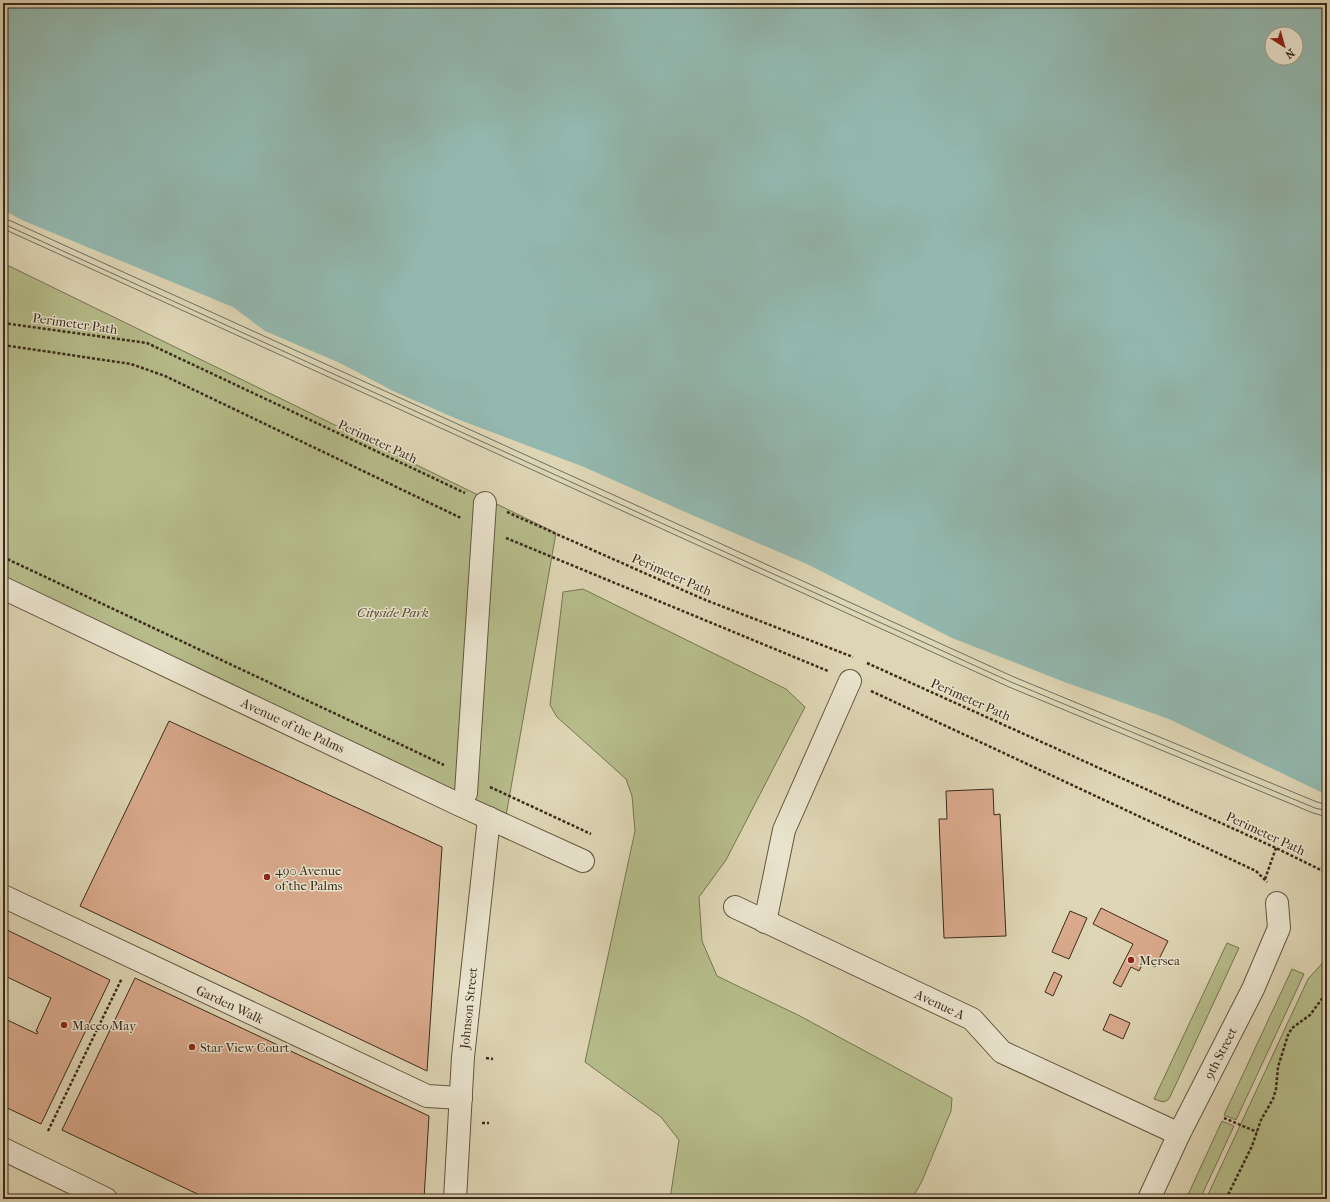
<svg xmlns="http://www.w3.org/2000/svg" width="1330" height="1202" font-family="'IM FELL French Canon',serif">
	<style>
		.green { fill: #b5bc8a; stroke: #787452 }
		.water { fill: #93b8af; stroke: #708074; fill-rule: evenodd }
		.pier { fill: #ded5b4 }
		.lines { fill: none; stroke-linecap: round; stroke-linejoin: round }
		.shore { stroke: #687265; stroke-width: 1 }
		.building { fill: #d9a98c; stroke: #3c2b1b }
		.minor-casing { stroke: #645641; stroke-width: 24 }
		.path { stroke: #3c2b1b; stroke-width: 2.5; stroke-dasharray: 3 2; stroke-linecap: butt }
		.minor { stroke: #eae4ce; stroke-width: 22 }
		.poi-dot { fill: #8f2418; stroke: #eae4ce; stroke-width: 1.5 }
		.labels { text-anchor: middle; stroke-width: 3; stroke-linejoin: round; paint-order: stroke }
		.street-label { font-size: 13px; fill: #3c2b1b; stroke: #eae4ce }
		.park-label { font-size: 13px; font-style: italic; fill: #544831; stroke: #eae4ce }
		.poi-label { font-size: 13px; fill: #3c2b1b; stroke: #eae4ce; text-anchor: start }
	</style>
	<rect width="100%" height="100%" fill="#ded5b4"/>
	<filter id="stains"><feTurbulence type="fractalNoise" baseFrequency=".005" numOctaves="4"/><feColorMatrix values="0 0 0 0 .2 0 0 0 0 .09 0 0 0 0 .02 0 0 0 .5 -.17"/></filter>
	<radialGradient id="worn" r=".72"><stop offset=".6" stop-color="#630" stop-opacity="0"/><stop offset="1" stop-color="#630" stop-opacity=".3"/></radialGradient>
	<g class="green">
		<polygon points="3,263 556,533 504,827 3,577"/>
		<polygon points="583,589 786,689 805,707 726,860 699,897 702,941 717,976 800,1016 952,1098 951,1111 922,1181 912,1199 670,1199 679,1140 661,1117 585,1062 635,831 632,796 626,779 557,717 550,705 563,592"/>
		<polygon points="1227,943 1239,948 1170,1097 1168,1100 1163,1102 1154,1099"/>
		<polygon points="1327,958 1327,1199 1206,1199 1308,979"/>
		<polygon points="1292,969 1304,974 1236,1120 1224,1115"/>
		<polygon points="1222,1121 1234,1126 1200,1199 1186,1199"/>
	</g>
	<path class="water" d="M3 3H1327V821L3 233ZM1272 34H1296V58H1272Z"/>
	<polygon class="pier" points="3,210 24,221 233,307 265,331 340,363 393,391 457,419 584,467 692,515 807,564 952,638 1067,683 1169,719 1327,795 1327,823 1311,818 1007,692 3,236"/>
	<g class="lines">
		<g class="shore">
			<polyline points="3,219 11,221 1014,677 1317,802 1327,805"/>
			<polyline points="3,225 8,226 1011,682 1315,808 1327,811"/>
			<polyline points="3,230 6,230 1009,687 1313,813 1327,817"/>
		</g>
	</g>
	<g class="building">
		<polygon points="169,721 442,847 427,1071 80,906"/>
		<polygon points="993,789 994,815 1000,814 1006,936 944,938 939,819 947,819 946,791"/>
		<polygon points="1101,908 1168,941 1155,967 1144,961 1139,971 1131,967 1121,987 1113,983 1133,944 1093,924"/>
		<polygon points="1070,911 1087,918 1069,959 1052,952"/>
		<polygon points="3,928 110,980 41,1124 3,1106 3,1018 37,1034 38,1032 36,1031 51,998 3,975"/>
		<polygon points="1054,972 1062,976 1053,996 1045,992"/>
		<polygon points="135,978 429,1116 424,1199 208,1199 62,1130"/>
		<polygon points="1110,1014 1130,1023 1123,1039 1103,1030"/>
	</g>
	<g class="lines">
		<g class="minor-casing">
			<g id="minor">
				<polyline points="3,588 460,805 583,861"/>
				<polyline points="466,793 485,503"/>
				<polyline points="3,896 427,1096 461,1098"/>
				<polyline points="735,907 972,1019 1002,1052 1179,1134"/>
				<polyline points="765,922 784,830 850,681"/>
				<polyline points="3,1149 106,1199"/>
				<polyline points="455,1199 463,1057 489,818"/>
				<polyline points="1149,1199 1179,1134 1253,989 1279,928 1277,903"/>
			</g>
		</g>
		<g class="path">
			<polyline points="3,323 147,343 465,493"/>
			<polyline points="3,345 131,364 165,376 461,518"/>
			<polyline points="507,512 703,599 853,657"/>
			<polyline points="506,538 828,671"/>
			<polyline points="3,557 444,765"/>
			<polyline points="867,663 1276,848 1327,873"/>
			<polyline points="871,691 1256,871 1267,882"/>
			<polyline points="490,787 591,834"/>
			<polyline points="1265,879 1276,848"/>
			<polyline points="486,1058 493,1059"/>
			<polyline points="1224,1118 1257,1132"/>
			<polyline points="482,1123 489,1123"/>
			<polyline points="48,1131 122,978"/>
			<polyline points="1226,1199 1252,1146 1261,1120 1273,1099 1276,1089 1278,1067 1288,1035 1292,1028 1310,1015 1327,992"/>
		</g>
		<use href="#minor" class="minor"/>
	</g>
	<g class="poi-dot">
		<circle cx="267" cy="877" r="4"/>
		<circle cx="1131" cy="960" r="4"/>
		<circle cx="64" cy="1025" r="4"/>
		<circle cx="192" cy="1047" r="4"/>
	</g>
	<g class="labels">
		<g class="street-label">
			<text transform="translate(75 323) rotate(8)" y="5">Perimeter Path</text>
			<text transform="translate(378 441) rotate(25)" y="5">Perimeter Path</text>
			<text transform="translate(672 574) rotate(24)" y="5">Perimeter Path</text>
			<text transform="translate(971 699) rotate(24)" y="5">Perimeter Path</text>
			<text transform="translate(293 725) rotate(25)" y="5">Avenue of the Palms</text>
			<text transform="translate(1266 833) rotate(25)" y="5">Perimeter Path</text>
			<text transform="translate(230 1004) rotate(25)" y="5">Garden Walk</text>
			<text transform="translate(940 1004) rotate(25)" y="5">Avenue A</text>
			<text transform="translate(468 1008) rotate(-84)" y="5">Johnson Street</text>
			<text transform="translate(1220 1053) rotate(-63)" y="5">9th Street</text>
		</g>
		<g class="park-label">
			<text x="393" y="617">Cityside Park</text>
		</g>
		<g class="poi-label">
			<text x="275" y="875">490 Avenue<tspan x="275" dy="15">of the Palms</tspan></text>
			<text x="1139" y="965">Mersea</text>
			<text x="72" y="1030">Maceo May</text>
			<text x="200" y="1052">Star View Court</text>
		</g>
	</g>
	<rect width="1330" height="1202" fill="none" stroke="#ded5b4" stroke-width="16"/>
	<rect x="4" y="4" width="1322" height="1194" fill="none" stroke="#3c2b1b" stroke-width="2"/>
	<rect x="8" y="8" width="1314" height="1186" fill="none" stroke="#3c2b1b"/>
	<g transform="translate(1284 46) rotate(143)"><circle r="19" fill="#eae4ce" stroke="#a49a86"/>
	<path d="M0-3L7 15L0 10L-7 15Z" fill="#8f2418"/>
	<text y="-6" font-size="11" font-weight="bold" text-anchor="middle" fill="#3c2b1b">N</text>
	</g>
	<rect width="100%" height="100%" filter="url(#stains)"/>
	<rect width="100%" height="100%" fill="url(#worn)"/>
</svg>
